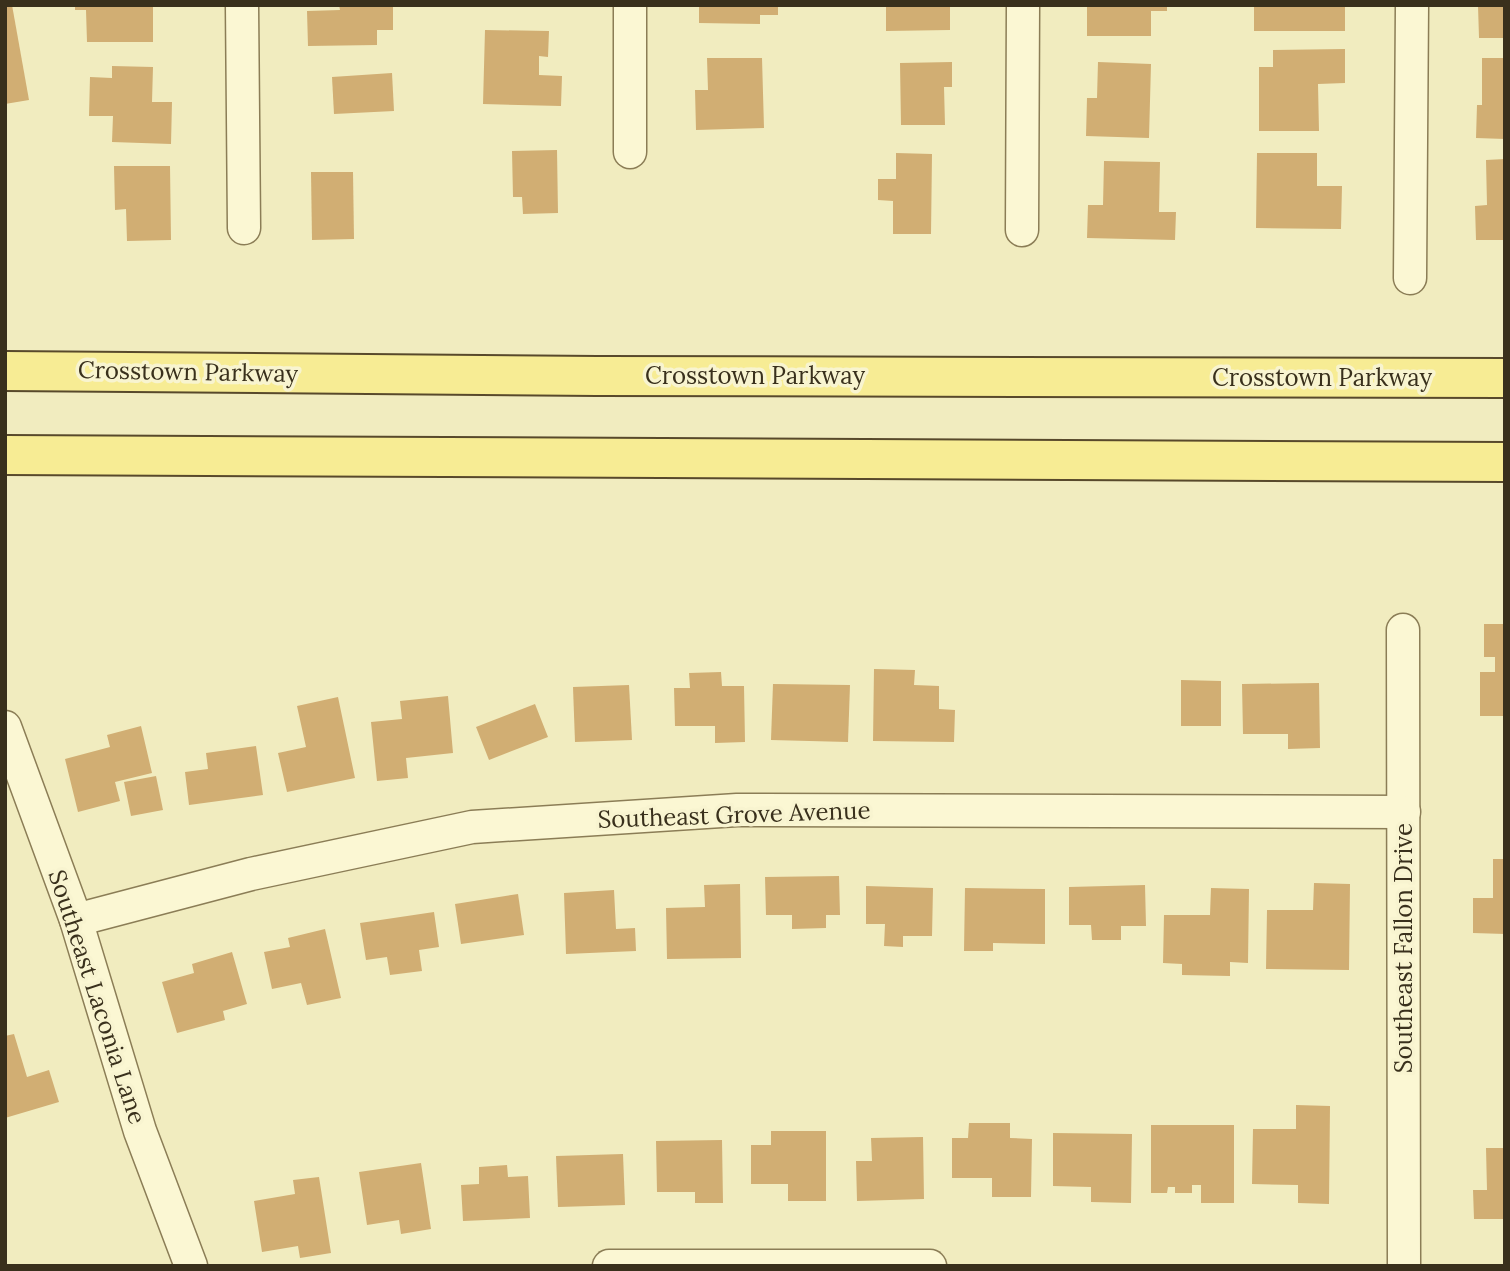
<svg xmlns="http://www.w3.org/2000/svg" width="1510" height="1271" font-family="Lora,serif">
	<style>
		.building { fill: #d1ae73 }
		.lines { fill: none; stroke-linecap: round; stroke-linejoin: round }
		.minor-casing { stroke: #8b7d56; stroke-width: 35 }
		.major-casing { stroke: #58492b; stroke-width: 42 }
		.minor { stroke: #fbf7d3; stroke-width: 32 }
		.major { stroke: #f7ec94; stroke-width: 38 }
		.labels { text-anchor: middle; stroke-width: 7; stroke-linejoin: round; paint-order: stroke }
		.street-label { font-size: 24px; fill: #39301c; stroke: #f8f4d0 }
	</style>
	<rect width="100%" height="100%" fill="#f1ecbf"/>
	<g class="building">
		<polygon points="5,5 12,5 29,100 5,104"/>
		<polygon points="75,5 153,5 153,42 87,42 86,10 75,10"/>
		<polygon points="339,5 393,5 393,30 377,30 377,45 308,46 307,11 340,10"/>
		<polygon points="699,5 778,5 778,15 760,15 760,24 699,23"/>
		<polygon points="886,5 950,5 950,30 886,31"/>
		<polygon points="1087,5 1167,5 1167,11 1151,11 1151,36 1087,36"/>
		<rect x="1254" y="5" width="91" height="26"/>
		<polygon points="1478,5 1505,5 1505,38 1479,38"/>
		<polygon points="485,30 549,31 548,57 539,56 539,75 562,76 561,106 483,104"/>
		<polygon points="1345,49 1345,83 1318,84 1319,131 1259,131 1259,67 1273,67 1273,50"/>
		<polygon points="707,58 762,58 764,128 696,130 695,90 708,90"/>
		<polygon points="1482,58 1505,58 1505,139 1476,138 1477,105 1482,105"/>
		<polygon points="952,62 952,87 944,87 945,125 901,125 900,63"/>
		<polygon points="1098,62 1151,64 1149,138 1086,136 1087,98 1097,98"/>
		<polygon points="112,66 153,67 152,102 172,102 171,144 112,142 113,116 89,116 90,77 112,78"/>
		<polygon points="392,73 394,111 334,114 332,77"/>
		<polygon points="557,150 558,213 523,214 522,197 513,197 512,151"/>
		<polygon points="896,153 932,154 931,234 893,234 893,201 878,200 878,179 896,179"/>
		<polygon points="1257,153 1317,153 1317,186 1342,186 1341,229 1256,228"/>
		<polygon points="1505,159 1505,240 1476,240 1475,206 1487,205 1486,160"/>
		<polygon points="1104,161 1160,162 1159,212 1176,212 1175,240 1087,238 1088,205 1103,205"/>
		<polygon points="114,166 170,166 171,240 127,241 126,209 115,210"/>
		<polygon points="311,172 353,172 354,239 312,240"/>
		<polygon points="1484,624 1505,624 1505,716 1480,716 1480,672 1495,672 1495,657 1484,657"/>
		<polygon points="874,669 915,670 914,685 939,686 939,709 955,710 954,742 873,741"/>
		<polygon points="721,672 722,686 744,686 745,742 715,743 715,726 675,726 674,688 690,688 689,673"/>
		<polygon points="1181,680 1221,681 1221,726 1181,726"/>
		<polygon points="1319,683 1320,748 1288,749 1288,734 1243,734 1242,684"/>
		<polygon points="773,684 850,685 848,742 771,740"/>
		<polygon points="629,685 632,740 575,742 573,687"/>
		<polygon points="448,696 453,753 406,758 408,778 377,781 371,722 402,719 400,701"/>
		<polygon points="338,697 355,778 287,792 278,753 306,747 297,706"/>
		<polygon points="535,704 548,737 489,760 476,727"/>
		<polygon points="141,726 152,773 115,782 120,801 78,812 65,759 110,747 107,735"/>
		<polygon points="256,746 263,795 189,805 185,772 208,769 206,753"/>
		<polygon points="156,776 163,810 131,816 124,782"/>
		<polygon points="1493,859 1505,859 1505,934 1473,933 1473,898 1493,898"/>
		<polygon points="839,876 840,915 826,915 826,928 792,929 792,915 766,915 765,877"/>
		<polygon points="1314,883 1350,884 1349,970 1266,969 1267,910 1313,910"/>
		<polygon points="740,884 741,958 667,959 666,908 705,907 704,885"/>
		<polygon points="1145,885 1146,926 1121,926 1121,940 1092,940 1091,925 1069,925 1069,887"/>
		<polygon points="866,886 933,888 932,936 903,936 903,947 884,946 885,924 866,924"/>
		<polygon points="965,888 1045,889 1045,944 993,943 993,951 964,951"/>
		<polygon points="1211,888 1249,889 1248,963 1230,962 1230,976 1182,975 1182,964 1163,963 1164,915 1210,915"/>
		<polygon points="614,890 616,929 635,928 636,951 566,954 564,893"/>
		<polygon points="518,894 524,935 461,944 455,904"/>
		<polygon points="434,912 439,947 419,950 422,971 390,975 387,957 366,960 360,923"/>
		<polygon points="325,929 341,998 307,1005 301,983 272,989 264,952 290,947 288,938"/>
		<polygon points="232,952 247,1004 223,1011 225,1020 177,1033 162,982 194,973 192,964"/>
		<polygon points="14,1034 27,1077 49,1070 59,1102 5,1118 5,1036"/>
		<polygon points="1296,1105 1330,1106 1329,1204 1298,1203 1298,1185 1252,1184 1253,1129 1296,1129"/>
		<polygon points="969,1123 1010,1123 1010,1138 1032,1139 1031,1197 992,1197 992,1178 952,1178 952,1138 968,1138"/>
		<polygon points="1151,1125 1234,1125 1234,1203 1201,1203 1201,1185 1192,1185 1192,1193 1175,1193 1175,1187 1168,1187 1167,1193 1151,1193"/>
		<polygon points="771,1131 826,1131 826,1201 788,1201 788,1184 751,1184 751,1145 771,1145"/>
		<polygon points="1053,1133 1132,1134 1131,1203 1091,1202 1091,1187 1053,1186"/>
		<polygon points="923,1137 924,1199 857,1201 856,1161 872,1161 871,1138"/>
		<polygon points="722,1140 723,1203 695,1203 695,1192 657,1192 656,1141"/>
		<polygon points="1486,1148 1505,1148 1505,1219 1474,1219 1473,1190 1487,1190"/>
		<polygon points="623,1154 625,1205 558,1207 556,1156"/>
		<polygon points="421,1163 431,1229 401,1234 399,1220 367,1225 359,1172"/>
		<polygon points="507,1165 508,1177 528,1176 530,1218 463,1221 461,1185 479,1184 479,1167"/>
		<polygon points="319,1177 331,1253 300,1258 298,1246 262,1252 254,1201 295,1194 293,1180"/>
	</g>
	<g class="lines">
		<g class="minor-casing">
			<g id="minor">
				<polyline points="242,5 244,228"/>
				<polyline points="630,5 630,152"/>
				<polyline points="1022,230 1023,5"/>
				<polyline points="1410,278 1412,5"/>
				<polyline points="1403,630 1404,1266"/>
				<polyline points="5,727 76,920 140,1131 191,1266"/>
				<polyline points="76,920 251,874 472,827 737,810 1404,812"/>
				<polyline points="609,1266 930,1266"/>
			</g>
		</g>
		<g class="major-casing">
			<g id="major">
				<polyline points="5,371 597,376 1505,378"/>
				<polyline points="5,455 1505,462"/>
			</g>
		</g>
		<use href="#minor" class="minor"/>
		<use href="#major" class="major"/>
	</g>
	<g class="labels">
		<g class="street-label">
			<text transform="translate(188 372) rotate(1)" y="8">Crosstown Parkway</text>
			<text x="755" y="384">Crosstown Parkway</text>
			<text x="1322" y="386">Crosstown Parkway</text>
			<text transform="translate(734 815) rotate(-2)" y="8">Southeast Grove Avenue</text>
			<text transform="translate(1404 948) rotate(-90)" y="8">Southeast Fallon Drive</text>
			<text transform="translate(97 997) rotate(72)" y="8">Southeast Laconia Lane</text>
		</g>
	</g>
	<rect width="1510" height="1271" fill="none" stroke="#39301c" stroke-width="14"/>
</svg>
